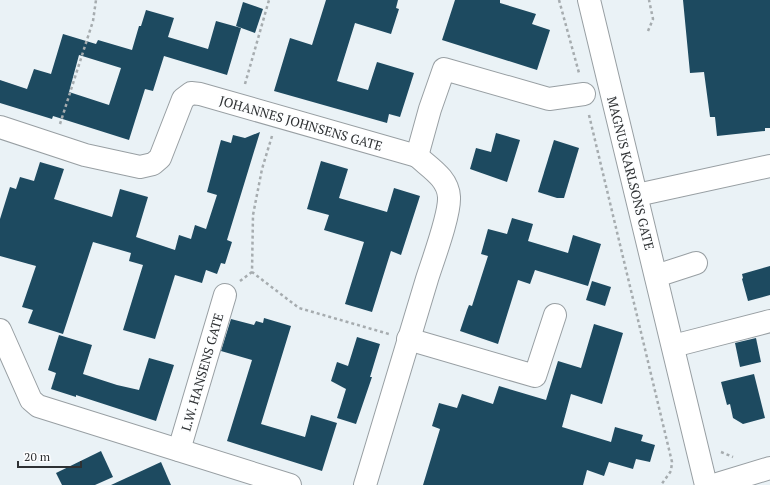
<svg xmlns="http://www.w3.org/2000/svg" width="770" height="485" font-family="'PT Serif',serif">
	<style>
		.building { fill: #1d4a60; fill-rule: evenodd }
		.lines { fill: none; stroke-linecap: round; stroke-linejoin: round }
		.minor-casing { stroke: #989fa3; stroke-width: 24 }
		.path { stroke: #a6acaf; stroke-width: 2.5; stroke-dasharray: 3 3; stroke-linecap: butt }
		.minor { stroke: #fff; stroke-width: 22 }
		.labels { text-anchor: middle; stroke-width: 4; stroke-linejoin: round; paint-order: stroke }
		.street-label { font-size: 13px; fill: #2e3133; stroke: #fdfeff }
	</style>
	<rect width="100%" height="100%" fill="#eaf2f6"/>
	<g class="building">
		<polygon points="326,0 398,0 396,8 399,9 391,34 355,23 337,81 368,90 377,62 414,73 400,117 389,114 387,123 274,91 290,38 312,45"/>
		<polygon points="455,0 500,0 500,3 536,14 532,24 550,30 537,70 442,40"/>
		<polygon points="683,0 770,0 770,128 765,128 765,131 717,136 715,117 710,117 704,72 690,73"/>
		<polygon points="243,2 263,9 255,33 236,26"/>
		<path d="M146 10 174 18 168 37 208 49 216 21 241 28 227 75 164 56 153 91 145 89 129 140 53 116 52 119 0 103V80L27 89 34 69 51 74 63 34 96 44 98 40 132 50 139 26H141ZM79 55 121 68 109 105 69 92Z"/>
		<polygon points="260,132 227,240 232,242 225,264 221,263 217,274 206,270 202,283 175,275 155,339 123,330 143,265 129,261 131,253 93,242 63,334 28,323 33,310 22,307 36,266 0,256 0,219 10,187 16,189 20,177 34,181 40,162 64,169 54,199 112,217 120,189 148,197 136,237 175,250 179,235 191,239 195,225 206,229 217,195 207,192 221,140 231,143 233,135 245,138"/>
		<polygon points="496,133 520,140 507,182 470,169 476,148 491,152"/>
		<polygon points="554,140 579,148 564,198 557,198 538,192"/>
		<polygon points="321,161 348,169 339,198 387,212 394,188 420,196 401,255 391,251 372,312 345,304 364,242 324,230 329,215 307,209"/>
		<polygon points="512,218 533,224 528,241 568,253 573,235 601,244 588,286 535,270 530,284 518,280 498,344 460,331 467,310 469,305 472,306 488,256 481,254 488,229 507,234"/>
		<polygon points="770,266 770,295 748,301 742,279 743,278 742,274"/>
		<polygon points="592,281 611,287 605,306 586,300"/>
		<polygon points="264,318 291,326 261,424 305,437 311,415 337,423 322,471 227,441 252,360 221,351 231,319 254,325 256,321 263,323"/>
		<polygon points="594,324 623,333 602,404 571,394 562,427 611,442 615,427 643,435 641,441 655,445 650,462 636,459 633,469 609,462 604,476 587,470 583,485 423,485 440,429 432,426 439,403 457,408 462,394 493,404 499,386 546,400 558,361 581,368"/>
		<polygon points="59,335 92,345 83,374 117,385 139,390 149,358 174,365 156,421 76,395 76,397 51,389 56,373 48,370"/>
		<polygon points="357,337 380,344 370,377 372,377 356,424 337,418 346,389 331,381 337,362 348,366"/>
		<polygon points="756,338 761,362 740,367 735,343"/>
		<polygon points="754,374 765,418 743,424 733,418 730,404 727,405 721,382"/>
		<polygon points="101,451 113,477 95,485 62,485 56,473"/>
		<polygon points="161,462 171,485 111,485"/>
	</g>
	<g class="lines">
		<g class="minor-casing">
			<g id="minor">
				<polyline points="589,0 706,485"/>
				<polyline points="0,127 85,155 140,167 153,164 160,158 183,99 191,93 200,94 417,156 430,109 444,69 549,99 584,94"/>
				<polyline points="637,195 770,166"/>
				<polyline points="656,276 696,263"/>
				<polyline points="0,330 31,400 38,406 290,485"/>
				<polyline points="408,339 535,376 555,315"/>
				<polyline points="673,346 770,321"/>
				<polyline points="179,450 225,295"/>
				<path d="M365 485C386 416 406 348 427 279 433 260 450 215 449 197 448 178 430 168 417 156"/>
				<polyline points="714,485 770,468"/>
			</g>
		</g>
		<g class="path">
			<polyline points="559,0 579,73"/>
			<polyline points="648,31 653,19 649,0"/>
			<polyline points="245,84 269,0"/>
			<polyline points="589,115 672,462 671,471 661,485"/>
			<polyline points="60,124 93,21 96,0"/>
			<polyline points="272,136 262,169 253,215 252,272 299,308 389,334"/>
			<polyline points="240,281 252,272"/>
			<polyline points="721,452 733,457"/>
		</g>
		<use href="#minor" class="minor"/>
	</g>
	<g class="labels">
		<g class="street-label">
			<text transform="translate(301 123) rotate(16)" y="5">JOHANNES JOHNSENS GATE</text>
			<text transform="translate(631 173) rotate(76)" y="5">MAGNUS KARLSONS GATE</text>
			<text transform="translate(202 372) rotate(-74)" y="5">L.W. HANSENS GATE</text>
		</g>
	</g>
	<path d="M18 461v6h63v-6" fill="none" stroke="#2e3133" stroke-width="2"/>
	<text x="24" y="461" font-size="12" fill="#2e3133" stroke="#fdfeff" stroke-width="3" paint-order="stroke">20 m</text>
</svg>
